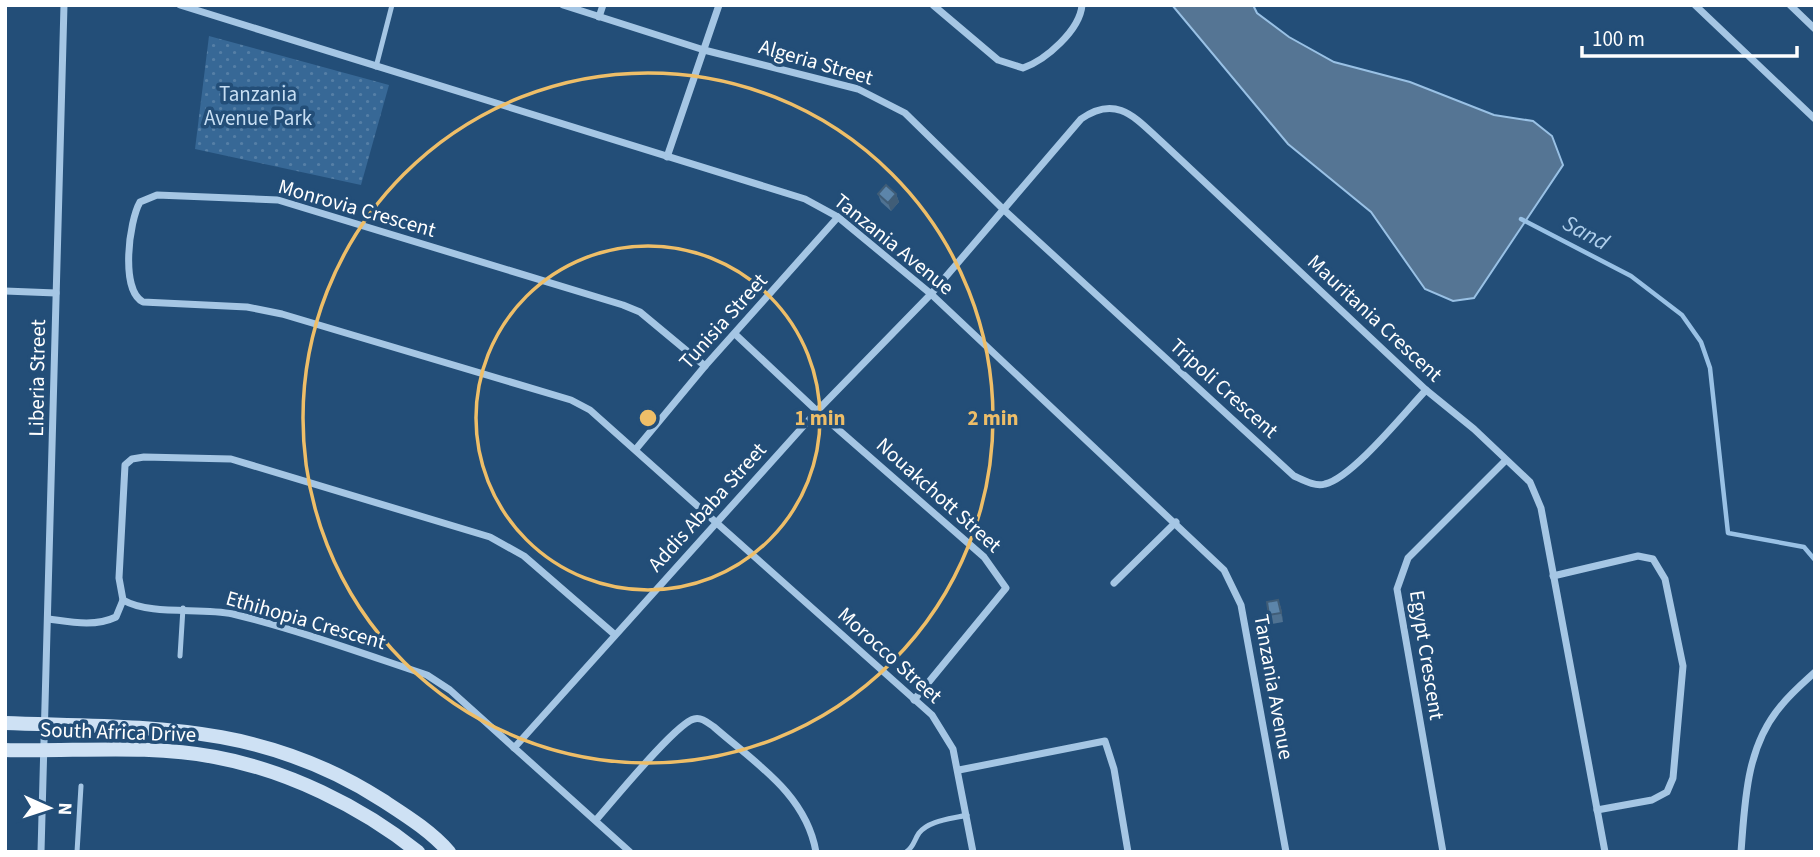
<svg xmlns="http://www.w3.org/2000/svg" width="1820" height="857" font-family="'Source Sans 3',sans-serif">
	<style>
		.park { fill: url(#park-dots) }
		.water { fill: #557594; stroke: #99c1e5; stroke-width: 2 }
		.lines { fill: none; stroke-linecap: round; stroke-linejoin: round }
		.stream { stroke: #99c1e5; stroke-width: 4.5 }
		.lane { stroke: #a5c6e4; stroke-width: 5 }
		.street { stroke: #a5c6e4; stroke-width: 7 }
		.secondary { stroke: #cee1f4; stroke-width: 14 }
		.wall { fill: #4f7292 }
		.shaded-wall { fill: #405d77 }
		.building { fill: #5c85aa; stroke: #405d77; stroke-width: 2 }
		.ring { fill: none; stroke: #eebe68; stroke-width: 3.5 }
		.labels { text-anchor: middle; stroke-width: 7; stroke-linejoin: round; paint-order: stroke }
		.street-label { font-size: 21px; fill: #fff; stroke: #234e78 }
		.park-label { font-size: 21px; fill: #c7def3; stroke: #234e78 }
		.water-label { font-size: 23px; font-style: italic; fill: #afcfec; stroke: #234e78 }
		.centre { fill: #eebe68; stroke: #234e78; stroke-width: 3.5 }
		.ring-label { font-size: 21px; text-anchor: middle; font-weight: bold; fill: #eebe68; stroke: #234e78; stroke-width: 7; stroke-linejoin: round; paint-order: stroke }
	</style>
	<defs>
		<pattern id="park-dots" width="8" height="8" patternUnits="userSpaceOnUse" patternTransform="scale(1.75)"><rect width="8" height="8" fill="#376896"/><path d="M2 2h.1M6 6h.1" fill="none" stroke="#557fa6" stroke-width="1.8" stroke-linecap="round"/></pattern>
	</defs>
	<rect width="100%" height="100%" fill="#234e78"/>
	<polygon class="park" points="209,36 389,85 361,185 195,149"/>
	<polygon class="water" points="1172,5 1253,5 1257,13 1289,37 1334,62 1410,82 1494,115 1533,121 1552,136 1563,165 1474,298 1453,301 1425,289 1371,212 1288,144"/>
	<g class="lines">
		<polyline class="stream" points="1521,219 1631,276 1682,315 1701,342 1710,368 1728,533 1804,547 1815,560"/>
		<g class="lane">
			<polyline points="376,67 392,5"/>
			<polyline points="180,656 183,608"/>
			<polyline points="77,852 81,786"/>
			<path d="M906 852C914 847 914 840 919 833 929 820 952 819 967 815"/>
		</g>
		<g class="street">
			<polyline points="180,5 805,199 838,217 931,294 1224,570 1241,605 1286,852"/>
			<path d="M563 5 704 50 858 89 905 113 1003 209 1294 476C1303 480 1315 487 1325 484 1352 478 1405 412 1426 390"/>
			<path d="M933 5 998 60 1023 68C1046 60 1080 30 1082 5"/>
			<polyline points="1695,5 1815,119"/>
			<polyline points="1790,5 1815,29"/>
			<polyline points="599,17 603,5"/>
			<polyline points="667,157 719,5"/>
			<polyline points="5,291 56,293"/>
			<polyline points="735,334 817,411 984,557 1006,588 914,700"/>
			<path d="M705 366 640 312 623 305 278 200 157 195 140 202C129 221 120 290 143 302L247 307 282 314 571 400 590 410 932 715 953 749 973 852"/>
			<polyline points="636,449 705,366 838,217"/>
			<polyline points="1553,576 1638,556 1653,559 1665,579 1683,666 1673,778 1667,792 1652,800 1597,810"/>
			<polyline points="1114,583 1176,522"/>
			<path d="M49 619C71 622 95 627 116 617L123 600"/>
			<path d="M614 634 524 556 490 537 231 459 144 457 132 459 125 465 119 578 123 600C151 616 200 607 233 614 298 630 364 654 427 675L450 690 630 852"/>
			<path d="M514 748 817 411 931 294 1081 119C1118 93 1137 120 1164 144L1426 390 1474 429 1530 482 1541 508 1605 852"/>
			<polyline points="959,770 1105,741 1114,769 1128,852"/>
			<path d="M596 820C612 802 676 723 694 719 702 717 708 723 714 727 755 763 806 794 816 852"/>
			<polyline points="41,852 64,5"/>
			<polyline points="1443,852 1397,589 1408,558 1505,461"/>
			<path d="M1741 852C1745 801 1746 748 1780 707 1790 694 1803 683 1815 672"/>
		</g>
		<g class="secondary">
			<path d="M5 723C145 728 259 721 382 800 405 815 431 831 449 852"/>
			<path d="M5 750C74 752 147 744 215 757 286 770 361 806 418 852"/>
		</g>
	</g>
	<g class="wall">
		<polygon points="878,194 896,194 899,202 891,211 881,202"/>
		<polygon points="1278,600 1281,608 1283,622 1272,624 1269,615"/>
	</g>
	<g class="shaded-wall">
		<polygon points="896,194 899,202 891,211 888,203"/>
		<polygon points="1278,600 1281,608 1283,622 1281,613"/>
	</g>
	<g class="building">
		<polygon points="886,185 896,194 888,203 878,194"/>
		<polygon points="1278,600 1281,613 1269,615 1267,602"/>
	</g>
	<g class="ring">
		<circle cx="648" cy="418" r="172"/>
		<circle cx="648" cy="418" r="345"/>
	</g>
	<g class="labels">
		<g class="street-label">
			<text transform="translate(816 62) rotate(16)" y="7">Algeria Street</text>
			<text transform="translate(357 208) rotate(16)" y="7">Monrovia Crescent</text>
			<text transform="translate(894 244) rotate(39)" y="7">Tanzania Avenue</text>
			<text transform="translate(1375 318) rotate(43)" y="7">Mauritania Crescent</text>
			<text transform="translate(723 321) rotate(-48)" y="7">Tunisia Street</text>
			<text transform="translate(37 378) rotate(-89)" y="7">Liberia Street</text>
			<text transform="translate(1224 388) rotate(42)" y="7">Tripoli Crescent</text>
			<text transform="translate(939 495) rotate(42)" y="7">Nouakchott Street</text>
			<text transform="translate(707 507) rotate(-48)" y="7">Addis Ababa Street</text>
			<text transform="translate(306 620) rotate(16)" y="7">Ethihopia Crescent</text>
			<text transform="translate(890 655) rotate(42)" y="7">Morocco Street</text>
			<text transform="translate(1427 655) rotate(81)" y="7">Egypt Crescent</text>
			<text transform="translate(1274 687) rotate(80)" y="7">Tanzania Avenue</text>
			<text transform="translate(118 732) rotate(2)" y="7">South Africa Drive</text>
		</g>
		<g class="park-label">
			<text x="258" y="101">Tanzania<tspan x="258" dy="24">Avenue Park</tspan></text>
		</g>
		<g class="water-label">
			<text transform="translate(1586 232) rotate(28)" y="8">Sand</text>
		</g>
	</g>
	<circle cx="648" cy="418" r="10" class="centre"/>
	<g class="ring-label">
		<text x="820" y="425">1 min</text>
		<text x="993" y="425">2 min</text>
	</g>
	<rect width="1820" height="857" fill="none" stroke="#ffffff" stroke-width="14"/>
	<g transform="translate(49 808) rotate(93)" stroke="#234e78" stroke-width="5" paint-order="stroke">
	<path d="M0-5L12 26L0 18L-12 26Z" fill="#ffffff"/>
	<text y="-10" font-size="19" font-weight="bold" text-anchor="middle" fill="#ffffff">N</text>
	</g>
	<path d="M1582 46v10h215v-10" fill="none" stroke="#ffffff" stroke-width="3.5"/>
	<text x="1592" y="46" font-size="21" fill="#ffffff" stroke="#234e78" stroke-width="5" paint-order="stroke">100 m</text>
</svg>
